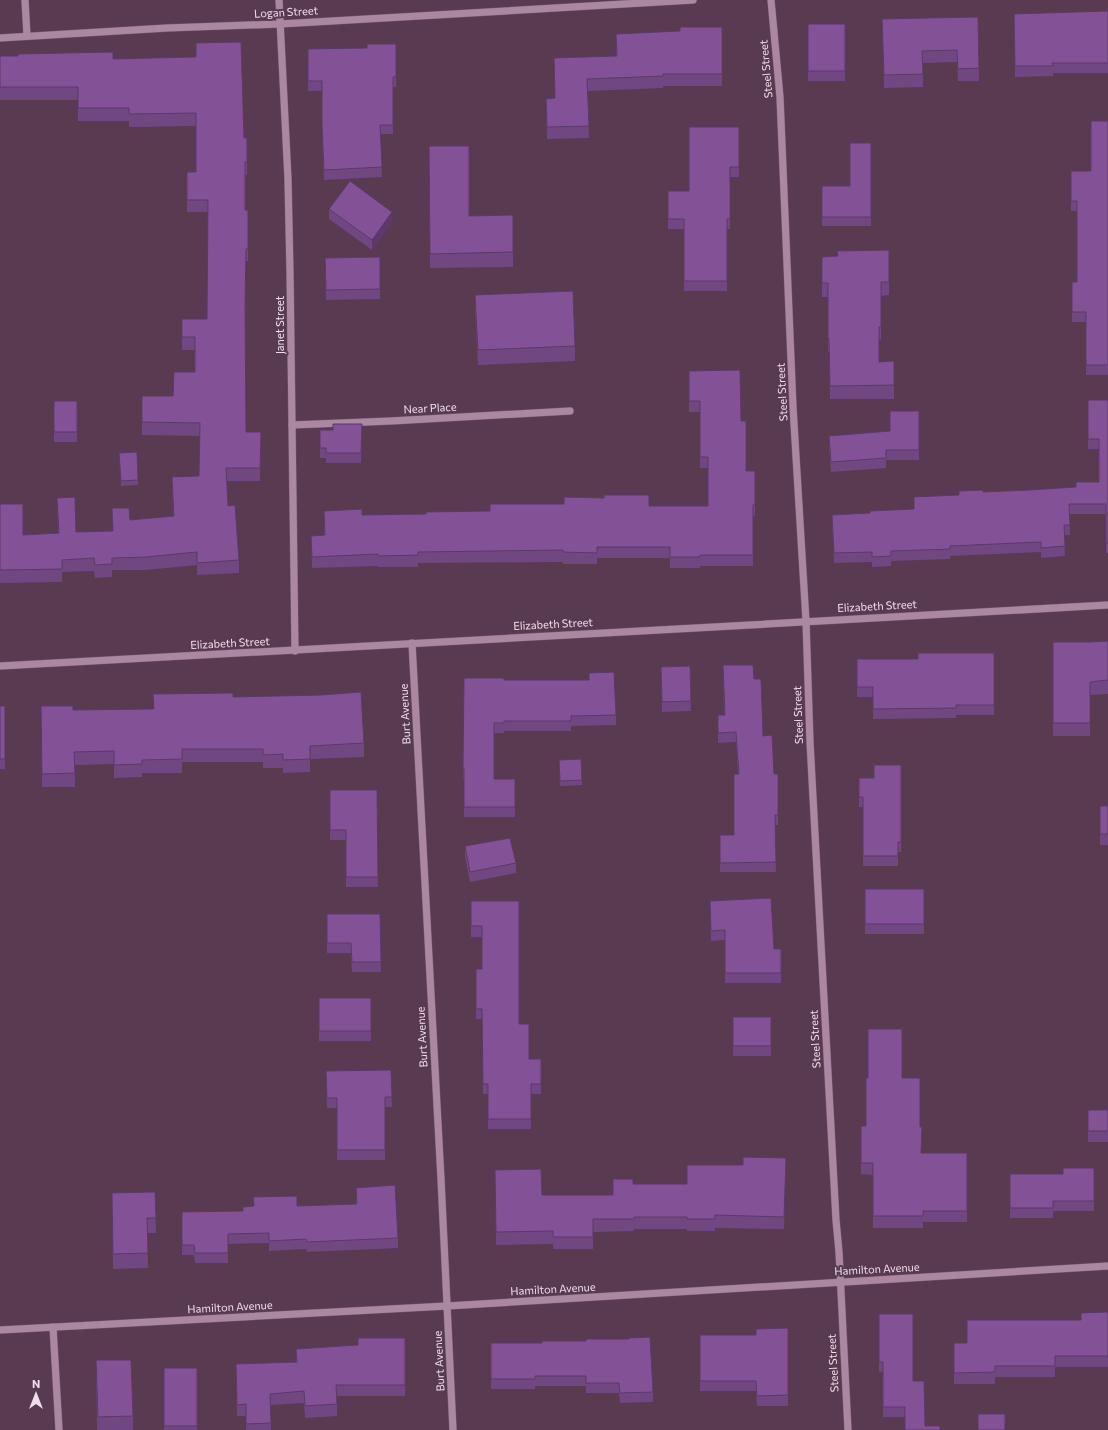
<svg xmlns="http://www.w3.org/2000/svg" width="1108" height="1430" font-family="Commissioner,sans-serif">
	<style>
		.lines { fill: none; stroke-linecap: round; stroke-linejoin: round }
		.minor-casing { stroke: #73596c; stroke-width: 8 }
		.minor { stroke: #ab88a1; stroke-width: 7 }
		.wall { fill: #714781 }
		.shaded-wall { fill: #5c3969 }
		.building { fill: #835296; stroke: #5c3969 }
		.labels { text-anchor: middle; stroke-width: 4; stroke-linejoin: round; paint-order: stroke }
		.street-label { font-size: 11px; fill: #f1deeb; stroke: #583a51 }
	</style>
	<rect width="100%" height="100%" fill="#583a51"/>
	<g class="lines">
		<g class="minor-casing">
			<g id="minor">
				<polyline points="25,0 27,36"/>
				<polyline points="279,0 288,179 290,272 295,651"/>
				<polyline points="771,0 780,97 793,407 806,621 810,742 836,1220 839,1252 848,1430"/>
				<polyline points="0,38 167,28 280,24 693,0"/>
				<polyline points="292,425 391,421 570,411"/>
				<polyline points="412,643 441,1179 453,1430"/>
				<path d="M0 666C369 647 739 625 1108 605"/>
				<polyline points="53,1327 59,1430"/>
				<polyline points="0,1330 447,1306 1108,1266"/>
			</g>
		</g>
		<use href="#minor" class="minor"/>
	</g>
	<g class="wall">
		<polygon points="1108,11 1108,73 1053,73 1053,76 1015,77 1014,14"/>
		<polygon points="978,17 979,81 958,81 957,62 923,63 923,87 884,88 882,19"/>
		<rect x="808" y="24" width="37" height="57"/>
		<polygon points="722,27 722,86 663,86 663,88 588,91 589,138 547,139 546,99 555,98 554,58 616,56 616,34 680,31"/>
		<polygon points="196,43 244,138 247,138 247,175 245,175 245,210 248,210 248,261 246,261 245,317 246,432 261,432 260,481 227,481 228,506 239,560 239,573 197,575 197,565 146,570 112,570 112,577 95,578 94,571 62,572 62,582 0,583 0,504 23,535 58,534 57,498 76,532 113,531 112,508 130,520 173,516 172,477 199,476 200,436 142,435 142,396 173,396 195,372 195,350 182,350 182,319 207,319 208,212 187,212 187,172 196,172 196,126 129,127 129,121 78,121 78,100 0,100 0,56 113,59 196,57"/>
		<polygon points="396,44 396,87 393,87 393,134 380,134 382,177 324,180 322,135 322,91 308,91 308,49 367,48"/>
		<polygon points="1108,121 1108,375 1086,375 1086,322 1072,322 1072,282 1077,282 1077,211 1071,211 1071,171 1091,171"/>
		<polygon points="739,127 739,177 730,177 730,229 727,229 727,291 684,291 684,229 668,229 668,191 689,191"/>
		<polygon points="871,143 871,226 822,226 822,186 850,186"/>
		<polygon points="429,146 469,216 513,215 513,267 430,268"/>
		<polygon points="329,209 392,222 372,250 329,219"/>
		<polygon points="380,257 380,299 326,300 325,258"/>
		<polygon points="822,257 889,282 889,295 881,296 881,340 879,340 879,362 894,361 894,399 830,399 829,352 828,352 828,297 822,297"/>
		<polygon points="475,295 575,346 575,361 478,365 475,310"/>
		<polygon points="689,371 741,421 746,471 755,471 755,516 753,516 753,566 700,566 700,568 670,568 670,558 597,558 597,564 563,564 563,562 418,563 418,567 378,567 378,566 312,568 311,536 324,535 324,511 362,515 426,514 490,511 649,506 708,506 708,468 700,468 700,412 689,412"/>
		<polygon points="1088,400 1108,400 1108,553 1106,553 1106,514 1069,514 1070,535 1064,535 1065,556 1041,558 1041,552 950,556 950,559 891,561 891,566 872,567 872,562 834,563 832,515 870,513 914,509 914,497 959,495 983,492 1030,490 1076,487 1099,482 1099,449 1088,449"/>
		<rect x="54" y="401" width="23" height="41"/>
		<polygon points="919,411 919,460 886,460 886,468 831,472 829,446 829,436 890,431"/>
		<polygon points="362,424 361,463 326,463 326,458 320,458 320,430 333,430"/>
		<polygon points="119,458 138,480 138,485 121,486"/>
		<polygon points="1108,641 1108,694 1090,695 1090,736 1053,736 1053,642 1090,642"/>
		<polygon points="994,653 994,715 956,715 956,718 873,719 873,697 857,697 857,659 918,659"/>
		<polygon points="723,665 754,679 763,736 774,774 778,774 778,825 775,825 776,872 720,872 720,835 734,835 738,774 736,742 718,743 718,715 724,715"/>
		<polygon points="690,666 691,711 662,712 661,667"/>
		<polygon points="464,678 504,680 616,715 616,725 571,726 571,731 504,731 504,733 494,733 494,779 515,779 515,817 464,817 464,779 463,779"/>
		<polygon points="233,697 364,743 364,757 310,759 310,772 283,773 283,768 263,768 263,762 182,762 182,773 142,773 142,777 114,778 114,764 75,765 75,787 42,787 41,706 73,710 153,709"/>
		<rect x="0" y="706" width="5" height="63"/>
		<polygon points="581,759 582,785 560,786 559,760"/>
		<polygon points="901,765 901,852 898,852 898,866 863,866 863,807 859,807 859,778 874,778"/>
		<polygon points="330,790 377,790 378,887 346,887 346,840 330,840"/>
		<rect x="1100" y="806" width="8" height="39"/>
		<polygon points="465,846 516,863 516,873 470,882 465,856"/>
		<rect x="865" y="889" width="59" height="45"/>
		<polygon points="471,901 519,901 519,1024 529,1059 541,1059 541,1094 531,1094 531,1129 488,1129 488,1094 483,1094 482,1019 476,1019 476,969 482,969 482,937 471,937"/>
		<polygon points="710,901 774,949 781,949 781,983 725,983 725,940 711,941"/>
		<polygon points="327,914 380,914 381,972 352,972 351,953 327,953"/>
		<rect x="319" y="998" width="52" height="43"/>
		<rect x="733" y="1017" width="38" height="39"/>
		<polygon points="391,1070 392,1107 385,1107 385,1160 337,1160 337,1108 327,1108 326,1071"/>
		<polygon points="902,1078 920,1127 921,1153 967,1153 967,1222 923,1222 923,1228 873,1228 873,1175 861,1174 861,1126 866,1126"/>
		<rect x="1088" y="1110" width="20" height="32"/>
		<polygon points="786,1158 784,1229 715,1228 715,1231 687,1231 687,1229 634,1229 634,1231 593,1232 593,1249 553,1249 553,1244 496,1245 495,1170 542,1195 613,1195 633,1184 687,1184 743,1165"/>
		<polygon points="1094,1168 1094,1211 1053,1211 1053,1218 1010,1218 1010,1174 1063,1174"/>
		<polygon points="356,1188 398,1238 398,1248 307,1252 306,1249 269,1251 269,1243 228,1244 228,1263 195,1263 194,1255 182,1255 182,1212 243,1211 297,1206 356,1204"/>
		<polygon points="155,1192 156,1233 147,1233 148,1268 113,1269 112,1193"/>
		<polygon points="1108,1312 1108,1367 1055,1367 1055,1377 995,1377 995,1384 954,1384 954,1343 967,1343 1081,1320"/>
		<polygon points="879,1314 913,1381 925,1426 905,1430 905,1417 883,1417 883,1372 879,1372"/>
		<polygon points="788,1328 788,1406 757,1406 756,1391 700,1391 700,1335 756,1335"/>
		<polygon points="405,1338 405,1396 337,1396 337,1416 305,1418 304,1403 271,1405 271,1430 246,1430 246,1416 237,1416 236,1364 296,1362 296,1349 358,1345"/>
		<polygon points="491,1343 653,1392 653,1402 620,1403 619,1393 586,1393 586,1386 535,1386 535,1389 491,1389"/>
		<polygon points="96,1360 133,1416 133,1430 97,1430"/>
		<rect x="164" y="1368" width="33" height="62"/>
	</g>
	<polygon class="shaded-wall" points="392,212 392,222 372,250 372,240"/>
	<g class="building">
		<polygon points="1108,11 1108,63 1052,63 1053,66 1015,66 1014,14"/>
		<polygon points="978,17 979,68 958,69 957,50 922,51 923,74 884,75 882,19"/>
		<rect x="808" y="24" width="37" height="47"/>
		<polygon points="680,27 722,27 722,74 663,74 663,76 587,79 589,126 547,127 546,99 555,98 554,58 617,56 616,34 680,31"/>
		<polygon points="241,42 244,138 247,138 247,162 245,162 245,210 248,210 248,249 246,249 245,308 246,432 261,432 260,468 226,468 228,506 235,505 239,560 197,563 197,552 146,557 112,558 112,564 95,565 94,558 62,560 62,569 0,570 0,504 23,504 23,535 59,533 57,498 75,497 76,532 113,531 112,508 129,508 130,520 174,516 172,477 199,476 200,423 142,422 142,396 173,396 174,372 195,372 195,337 182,337 182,319 207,319 208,200 187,200 187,172 196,172 196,113 129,114 129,108 78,108 78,87 0,87 0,56 18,56 18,54 113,52 113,59 196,57 196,43"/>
		<polygon points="367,44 396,44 396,77 393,77 393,125 380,125 382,167 324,170 322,125 322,81 308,81 308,49 367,48"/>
		<polygon points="1091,121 1108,121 1108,365 1086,365 1086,312 1072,312 1072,282 1077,282 1077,201 1071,201 1071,171 1091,171"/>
		<polygon points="689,127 739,127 739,167 730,167 730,219 727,219 727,281 684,281 684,219 668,219 668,191 689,191"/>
		<polygon points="850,143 871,143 871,217 822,217 822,186 850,186"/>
		<polygon points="429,146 469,146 469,216 513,215 513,252 430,254"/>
		<polygon points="350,181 392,212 372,240 329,209"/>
		<polygon points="889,250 889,282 881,282 881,327 879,327 879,362 894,361 894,385 830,386 829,338 828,338 828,283 822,283 822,257 838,256 837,251"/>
		<polygon points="380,257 380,289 326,290 325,258"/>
		<polygon points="573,291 575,346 478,350 475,295"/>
		<polygon points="740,370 741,421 746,421 746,471 755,471 755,505 753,505 753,555 700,555 700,557 670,557 670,547 597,547 597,553 563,552 563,550 418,552 418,555 378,556 378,554 312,557 311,536 325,535 324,511 362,509 362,515 426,514 426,512 490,511 490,504 564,504 564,497 604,498 604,495 649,495 649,506 708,506 708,457 700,457 700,401 689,401 689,371"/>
		<polygon points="1088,400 1108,400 1108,543 1106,543 1106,504 1069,504 1070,525 1064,525 1065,546 1041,548 1041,542 950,546 950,549 891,551 891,556 872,557 872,552 834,553 832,515 870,513 870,511 914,509 914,497 959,495 959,491 983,490 983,492 1030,490 1076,487 1076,482 1099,482 1099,439 1088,439"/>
		<rect x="54" y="401" width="23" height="31"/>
		<polygon points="890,411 919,411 919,450 886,450 886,458 831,462 829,436 890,431"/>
		<polygon points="333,424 362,424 361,453 326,453 326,448 320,448 320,430 333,430"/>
		<polygon points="137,452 138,480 121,481 119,453"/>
		<polygon points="1108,641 1108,680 1090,682 1090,723 1053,723 1053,642 1090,642"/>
		<polygon points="918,653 994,653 994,705 956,705 956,708 873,709 873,687 857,687 857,659 918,659"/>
		<polygon points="723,665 753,665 754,679 761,679 763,736 772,735 774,774 778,774 778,815 775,815 776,862 720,863 720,835 734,835 734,774 739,774 736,732 718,733 718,715 725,715"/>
		<polygon points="690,666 691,701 662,702 661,667"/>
		<polygon points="614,672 616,715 571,716 571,721 504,721 504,723 494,723 494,779 515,779 515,807 464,807 464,768 463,768 464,678 504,678 504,680 589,680 589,673"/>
		<polygon points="361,692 364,743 310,746 310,759 283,760 283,754 263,755 263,749 182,749 182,759 142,760 142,764 114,765 114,751 74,752 75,773 42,774 41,706 73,706 73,710 154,709 153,694 233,693 233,697 321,695"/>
		<rect x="0" y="706" width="5" height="53"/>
		<polygon points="581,759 582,780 560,781 559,760"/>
		<polygon points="874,765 901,765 901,842 898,842 898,856 863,856 863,797 859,797 859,778 874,778"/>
		<polygon points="330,790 377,790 378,877 346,877 346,830 330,830"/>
		<rect x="1100" y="806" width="8" height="28"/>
		<polygon points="510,838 516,863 470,872 465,846"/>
		<rect x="865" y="889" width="59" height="35"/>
		<polygon points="771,898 774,949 781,949 781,973 725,973 725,930 711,931 710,901"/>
		<polygon points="471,901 519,901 519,1024 529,1024 529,1059 541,1059 541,1084 531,1084 531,1119 488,1119 488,1084 483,1084 482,1009 476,1009 476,969 482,969 482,926 471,926"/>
		<polygon points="327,914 380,914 381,962 352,962 351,943 327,943"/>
		<rect x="319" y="998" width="52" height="33"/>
		<rect x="733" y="1017" width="38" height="29"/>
		<polygon points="868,1029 902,1029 902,1078 920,1078 920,1127 922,1127 921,1153 967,1153 967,1211 923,1211 923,1216 873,1216 873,1163 861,1163 861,1126 866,1126 866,1078 868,1078"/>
		<polygon points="391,1070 392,1097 385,1097 385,1150 337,1150 337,1098 327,1098 326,1071"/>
		<rect x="1088" y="1110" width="20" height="21"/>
		<polygon points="743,1157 786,1158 784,1217 715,1215 715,1219 687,1219 687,1217 634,1217 634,1219 593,1219 593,1237 553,1237 553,1231 496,1232 495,1170 541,1169 542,1195 613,1195 613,1179 633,1179 633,1184 687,1184 687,1165 743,1165"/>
		<polygon points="1063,1168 1094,1168 1094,1201 1053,1201 1053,1208 1010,1208 1010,1174 1063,1174"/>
		<polygon points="395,1185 398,1238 307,1242 306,1239 269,1241 269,1233 228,1234 228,1253 195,1253 194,1245 182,1245 182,1212 243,1211 243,1207 254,1206 253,1197 297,1196 297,1206 357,1204 356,1188"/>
		<polygon points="155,1192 156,1218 147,1218 148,1253 113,1254 112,1193"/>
		<polygon points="1108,1312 1108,1356 1055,1356 1055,1366 995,1366 995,1372 954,1373 954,1343 967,1343 967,1320 1081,1320 1081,1313"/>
		<polygon points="879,1314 913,1314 913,1381 924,1381 925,1426 940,1426 940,1430 905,1430 905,1407 883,1407 883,1362 879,1362"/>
		<polygon points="788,1328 788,1395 757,1396 756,1381 700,1381 700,1335 756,1335 756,1329"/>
		<polygon points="650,1337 653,1392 620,1393 619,1383 586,1383 586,1376 535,1376 535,1379 491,1379 491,1343 542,1343 542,1341 586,1341 586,1339 629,1339 629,1338"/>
		<polygon points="358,1338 405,1338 405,1385 336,1385 337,1404 305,1406 304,1391 270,1394 271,1423 246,1424 246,1404 237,1405 236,1364 297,1362 296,1349 358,1345"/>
		<polygon points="96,1360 131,1360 133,1416 98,1417"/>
		<rect x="164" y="1368" width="33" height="58"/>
		<rect x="978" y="1414" width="27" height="16"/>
	</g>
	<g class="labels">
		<g class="street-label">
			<text transform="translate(286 12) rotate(-3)" y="4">Logan Street</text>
			<text transform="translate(766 69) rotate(-95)" y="4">Steel Street</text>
			<text transform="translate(280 325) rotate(-90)" y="4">Janet Street</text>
			<text transform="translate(782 392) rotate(-93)" y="4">Steel Street</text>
			<text transform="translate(430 408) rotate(-3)" y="4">Near Place</text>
			<text transform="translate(877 606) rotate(-3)" y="4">Elizabeth Street</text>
			<text transform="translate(553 624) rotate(-3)" y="4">Elizabeth Street</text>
			<text transform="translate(230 643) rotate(-3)" y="4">Elizabeth Street</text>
			<text transform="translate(405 714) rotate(-93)" y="4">Burt Avenue</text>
			<text transform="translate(798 715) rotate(-92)" y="4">Steel Street</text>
			<text transform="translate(422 1037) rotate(-93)" y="4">Burt Avenue</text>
			<text transform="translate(815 1039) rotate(-93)" y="4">Steel Street</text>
			<text transform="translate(877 1269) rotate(-3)" y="4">Hamilton Avenue</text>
			<text transform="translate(553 1289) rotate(-3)" y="4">Hamilton Avenue</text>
			<text transform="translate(230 1307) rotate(-3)" y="4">Hamilton Avenue</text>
			<text transform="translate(439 1361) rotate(-93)" y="4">Burt Avenue</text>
			<text transform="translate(833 1363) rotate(-93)" y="4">Steel Street</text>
		</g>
	</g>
	<g transform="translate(36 1394)" stroke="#583a51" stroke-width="3" paint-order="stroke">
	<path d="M0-3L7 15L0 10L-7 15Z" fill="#f1deeb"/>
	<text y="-6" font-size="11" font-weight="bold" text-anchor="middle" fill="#f1deeb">N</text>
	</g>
</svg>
